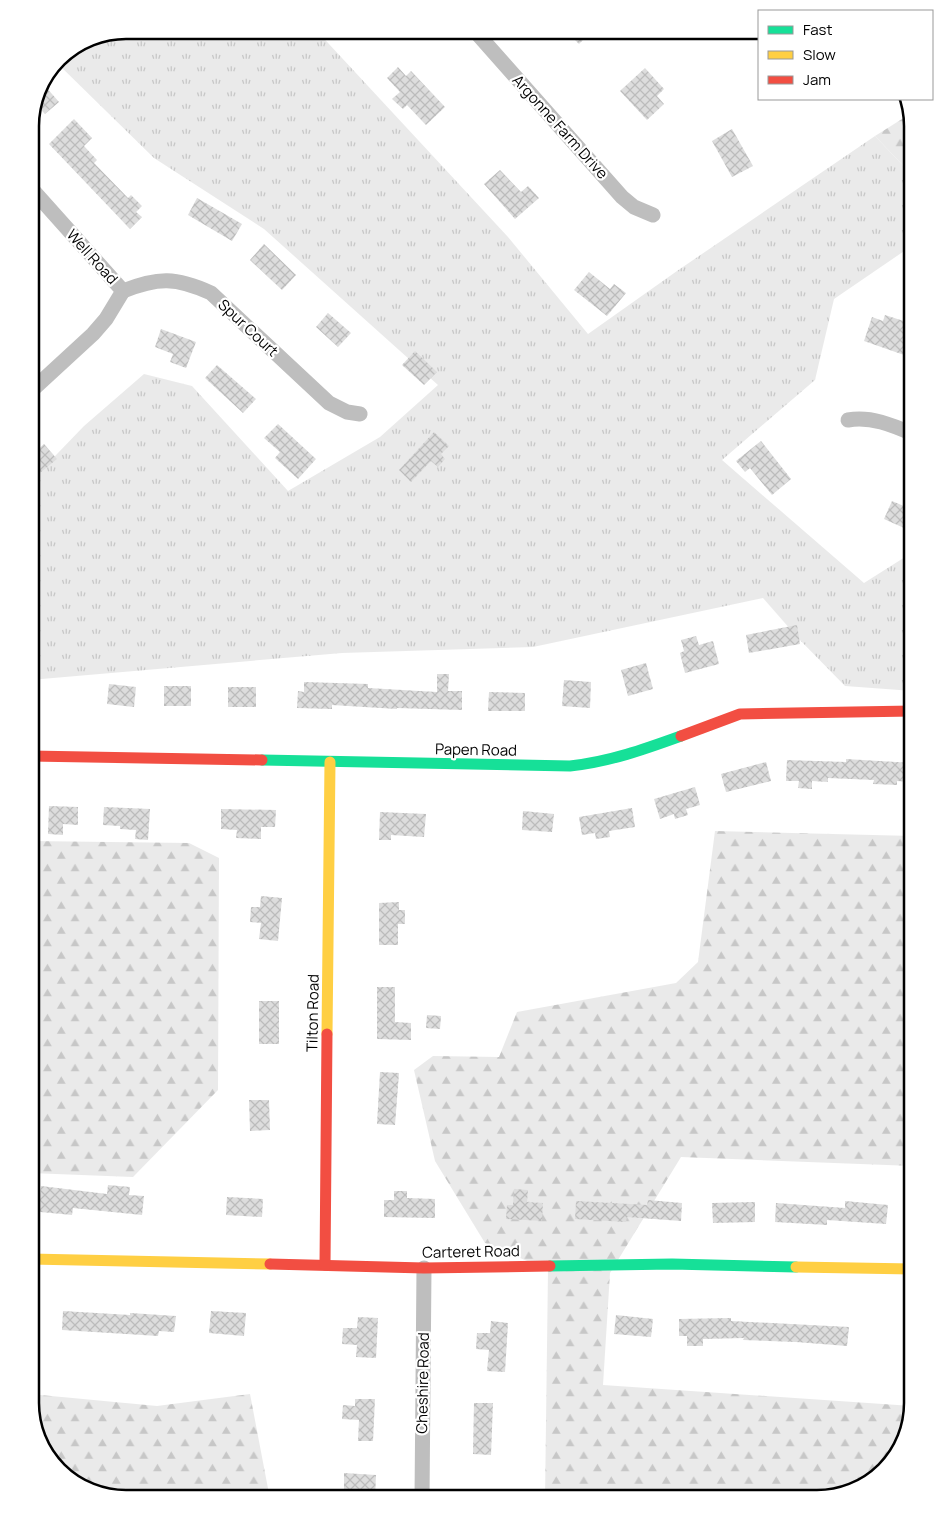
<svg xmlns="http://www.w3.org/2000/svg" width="943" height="1529" font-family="Manrope,sans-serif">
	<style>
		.grass { fill: url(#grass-tufts) }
		.forest { fill: url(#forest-firs) }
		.building { fill: url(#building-cross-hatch) }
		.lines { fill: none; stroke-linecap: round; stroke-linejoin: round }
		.street { stroke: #bebebe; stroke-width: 15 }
		.fast { stroke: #16e098; stroke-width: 11 }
		.slow { stroke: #ffcf43; stroke-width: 11 }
		.jam { stroke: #f24e42; stroke-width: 11 }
		.labels { text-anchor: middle; stroke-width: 4.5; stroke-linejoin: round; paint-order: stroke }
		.street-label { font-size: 15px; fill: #000; stroke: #fff }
		.rim { fill: none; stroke: #000; stroke-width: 2.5 }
	</style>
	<defs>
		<pattern id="grass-tufts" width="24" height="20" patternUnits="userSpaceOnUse" patternTransform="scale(1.25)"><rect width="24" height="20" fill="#eaeaea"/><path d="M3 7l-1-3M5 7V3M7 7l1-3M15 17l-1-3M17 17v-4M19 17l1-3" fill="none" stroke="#c7c7c7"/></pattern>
		<pattern id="forest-firs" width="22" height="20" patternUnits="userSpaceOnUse" patternTransform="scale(1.25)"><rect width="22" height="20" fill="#eaeaea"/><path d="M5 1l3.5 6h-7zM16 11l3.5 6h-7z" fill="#c7c7c7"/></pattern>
		<pattern id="building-cross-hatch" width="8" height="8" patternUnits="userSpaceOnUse" patternTransform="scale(1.25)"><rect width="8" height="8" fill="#ddd"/><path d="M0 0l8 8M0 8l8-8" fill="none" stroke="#bcbcbc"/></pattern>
	</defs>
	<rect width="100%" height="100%" fill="#fff"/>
	<polygon class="grass" points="125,30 316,30 508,237 588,334 677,271 875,136 913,176 913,245 834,299 815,380 722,460 864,583 913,552 913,691 845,686 798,638 763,598 533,647 342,653 30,680 30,482 84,426 144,374 192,386 288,491 380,437 438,385 264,229 154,158 56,62 58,58 89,37"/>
	<g class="forest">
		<polygon points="910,114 913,125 913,176 875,136"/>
		<polygon points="715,831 913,836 913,1166 681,1157 610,1273 603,1385 912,1406 897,1456 860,1489 818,1499 545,1499 548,1270 485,1243 435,1161 414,1070 433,1056 499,1057 517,1012 676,983 698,962"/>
		<polygon points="30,841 189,843 219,858 218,1090 133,1177 30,1173"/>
		<polygon points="30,1394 157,1406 250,1394 270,1499 119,1499 73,1483 40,1446 30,1404"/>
	</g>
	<g class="building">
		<polygon points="565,30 593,30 579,44"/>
		<polygon points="398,67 406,76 411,71 445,107 426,125 407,105 403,109 392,99 400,92 387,78"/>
		<polygon points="645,68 664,89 657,96 664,104 647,120 620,91"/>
		<polygon points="45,86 59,102 45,114 37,105"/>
		<polygon points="74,119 92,138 84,146 97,160 94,163 128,198 131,195 142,206 136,212 142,217 130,229 49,144"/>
		<polygon points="732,129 753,166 732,177 712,141"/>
		<polygon points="500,170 521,192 528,186 539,198 515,219 484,184"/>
		<polygon points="197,198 242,224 232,241 188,215"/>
		<polygon points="264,244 296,275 282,290 250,260"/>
		<polygon points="589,272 610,289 614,284 626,293 607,316 574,290"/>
		<polygon points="328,313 351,333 338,347 316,327"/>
		<polygon points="885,315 913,324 904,355 864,341 872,317 883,321"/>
		<polygon points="161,329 196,342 186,368 170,362 173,354 155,347"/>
		<polygon points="415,351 437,372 424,385 402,365"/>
		<polygon points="217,365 256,399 243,413 205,378"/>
		<polygon points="278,424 316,459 298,479 275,458 280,452 264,438"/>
		<polygon points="434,432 449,446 441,454 445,459 438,467 431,461 411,482 399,470"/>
		<polygon points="761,441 791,479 772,495 750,468 745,472 736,461"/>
		<polygon points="44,444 57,459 30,481 30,456"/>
		<polygon points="892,501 913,510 913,532 884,519"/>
		<polygon points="797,625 800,644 749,653 746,635"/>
		<polygon points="696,636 699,645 713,641 719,664 685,673 680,653 684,651 681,640"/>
		<polygon points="646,663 653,689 628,696 621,670"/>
		<polygon points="437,674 449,674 448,691 462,691 462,710 397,708 397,709 332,705 332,709 297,708 298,691 304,692 304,682 368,684 368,688 437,692"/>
		<polygon points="564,680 591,682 590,708 562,706"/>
		<polygon points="109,684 136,687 134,707 107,704"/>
		<rect x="164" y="686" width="27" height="20"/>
		<rect x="228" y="687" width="28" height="20"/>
		<polygon points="489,692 525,693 525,711 488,711"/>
		<polygon points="846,759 913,763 913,782 897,781 897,785 873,784 874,780 828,778 828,782 812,781 812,789 798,788 799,781 786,781 787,760 846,762"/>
		<polygon points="766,762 771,781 726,792 721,774"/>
		<polygon points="695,787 700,805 686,809 688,815 675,819 674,814 660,819 654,799"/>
		<polygon points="49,806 78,807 78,825 63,824 63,835 48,834"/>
		<polygon points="104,807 150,809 148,840 135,839 136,830 120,829 120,826 103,825"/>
		<polygon points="632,808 635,827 609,831 610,837 596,839 595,833 582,835 579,817"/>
		<polygon points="221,809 276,810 275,827 261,827 261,839 236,838 237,830 221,829"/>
		<polygon points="523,811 554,814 552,832 522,830"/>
		<polygon points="380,812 426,814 424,837 391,835 391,840 379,840"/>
		<polygon points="261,896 282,898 278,941 259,939 261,923 250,922 251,907 260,907"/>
		<polygon points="399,902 399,910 405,910 405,924 398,924 398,945 379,945 379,903"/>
		<polygon points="377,987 395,987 395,1022 411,1023 411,1040 377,1039"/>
		<rect x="259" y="1001" width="20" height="43"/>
		<polygon points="427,1015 441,1016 440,1029 426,1028"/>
		<polygon points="380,1072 399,1073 395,1125 377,1124"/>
		<polygon points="249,1100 269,1100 270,1130 250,1131"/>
		<polygon points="108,1185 130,1187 129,1195 144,1196 142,1215 73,1208 72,1215 30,1211 30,1192 40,1194 41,1186 107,1194"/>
		<polygon points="514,1189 528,1190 527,1202 543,1203 542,1221 506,1219 507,1205 513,1205"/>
		<polygon points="394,1191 407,1191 407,1198 435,1199 435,1218 384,1217 384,1200 394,1200"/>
		<polygon points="227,1197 263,1199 262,1217 226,1215"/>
		<polygon points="648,1200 682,1203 681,1221 627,1217 626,1222 575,1219 576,1201 647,1205"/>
		<polygon points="845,1201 888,1205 886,1224 827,1220 827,1225 775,1222 776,1203 845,1208"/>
		<polygon points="755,1202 755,1222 713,1223 712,1203"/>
		<polygon points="63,1311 130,1315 130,1313 176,1316 174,1332 159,1331 158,1336 62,1330"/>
		<polygon points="211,1311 246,1313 244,1336 209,1333"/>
		<polygon points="616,1315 653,1319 651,1337 614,1334"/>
		<polygon points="358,1317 378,1318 376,1358 356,1357 357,1345 342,1344 343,1328 357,1328"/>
		<polygon points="731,1318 731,1321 849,1327 847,1346 796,1342 743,1340 744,1338 703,1339 703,1346 687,1346 687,1336 679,1336 679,1319"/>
		<polygon points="491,1321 508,1323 505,1372 487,1371 489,1350 476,1349 477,1333 490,1333"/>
		<polygon points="355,1399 375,1399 373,1441 358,1441 359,1420 342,1419 343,1405 355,1406"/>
		<polygon points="474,1403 493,1403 491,1455 473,1454"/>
		<polygon points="344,1473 376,1475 375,1499 357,1499 357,1491 344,1490"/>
	</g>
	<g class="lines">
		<g class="street">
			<polyline points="474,30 622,197 634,207 653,215"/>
			<path d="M123 291C158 277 176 277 211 293L329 403 347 412 360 414"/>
			<polyline points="30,392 93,334 106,319 123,291 30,187"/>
			<path d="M848 420C871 416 892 425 913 434"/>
			<polyline points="422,1499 424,1268"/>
		</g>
		<g class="fast">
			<path d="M262 760 570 766C609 762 645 749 681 736"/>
			<polyline points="550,1266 672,1264 796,1267"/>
		</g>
		<g class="slow">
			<polyline points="327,1034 330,762"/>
			<polyline points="30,1259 270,1264"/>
			<polyline points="796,1267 913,1269"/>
		</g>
		<g class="jam">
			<polyline points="681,736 740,714 913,711"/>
			<polyline points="30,756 262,760"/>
			<polyline points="270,1264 424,1268 550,1266"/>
			<polyline points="325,1265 327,1034"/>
		</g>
	</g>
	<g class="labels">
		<g class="street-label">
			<text transform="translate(560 127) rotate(48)" y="5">Argonne Farm Drive</text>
			<text transform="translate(92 257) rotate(48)" y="5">Well Road</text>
			<text transform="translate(248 328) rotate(43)" y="5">Spur Court</text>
			<text transform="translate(476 750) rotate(1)" y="5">Papen Road</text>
			<text transform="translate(313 1013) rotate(-89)" y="5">Tilton Road</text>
			<text transform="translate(471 1252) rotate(-1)" y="5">Carteret Road</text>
			<text transform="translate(423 1383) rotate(-89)" y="5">Cheshire Road</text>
		</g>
	</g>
	<path d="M0 0H943V1529H0ZM126 39H817A87 87 0 0 1 904 126V1403A87 87 0 0 1 817 1490H126A87 87 0 0 1 39 1403V126A87 87 0 0 1 126 39Z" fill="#fff" fill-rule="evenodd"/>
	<path class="rim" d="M126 39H817A87 87 0 0 1 904 126V1403A87 87 0 0 1 817 1490H126A87 87 0 0 1 39 1403V126A87 87 0 0 1 126 39Z"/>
	<rect x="758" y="10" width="175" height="90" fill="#ffffff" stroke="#999999"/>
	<rect x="768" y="26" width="25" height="8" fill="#16e098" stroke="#999999"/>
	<text x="803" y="35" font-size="15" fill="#000000">Fast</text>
	<rect x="768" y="51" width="25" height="8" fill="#ffcf43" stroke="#999999"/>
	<text x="803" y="60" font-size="15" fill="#000000">Slow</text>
	<rect x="768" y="76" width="25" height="8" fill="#f24e42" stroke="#999999"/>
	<text x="803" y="85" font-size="15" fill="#000000">Jam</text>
</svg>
